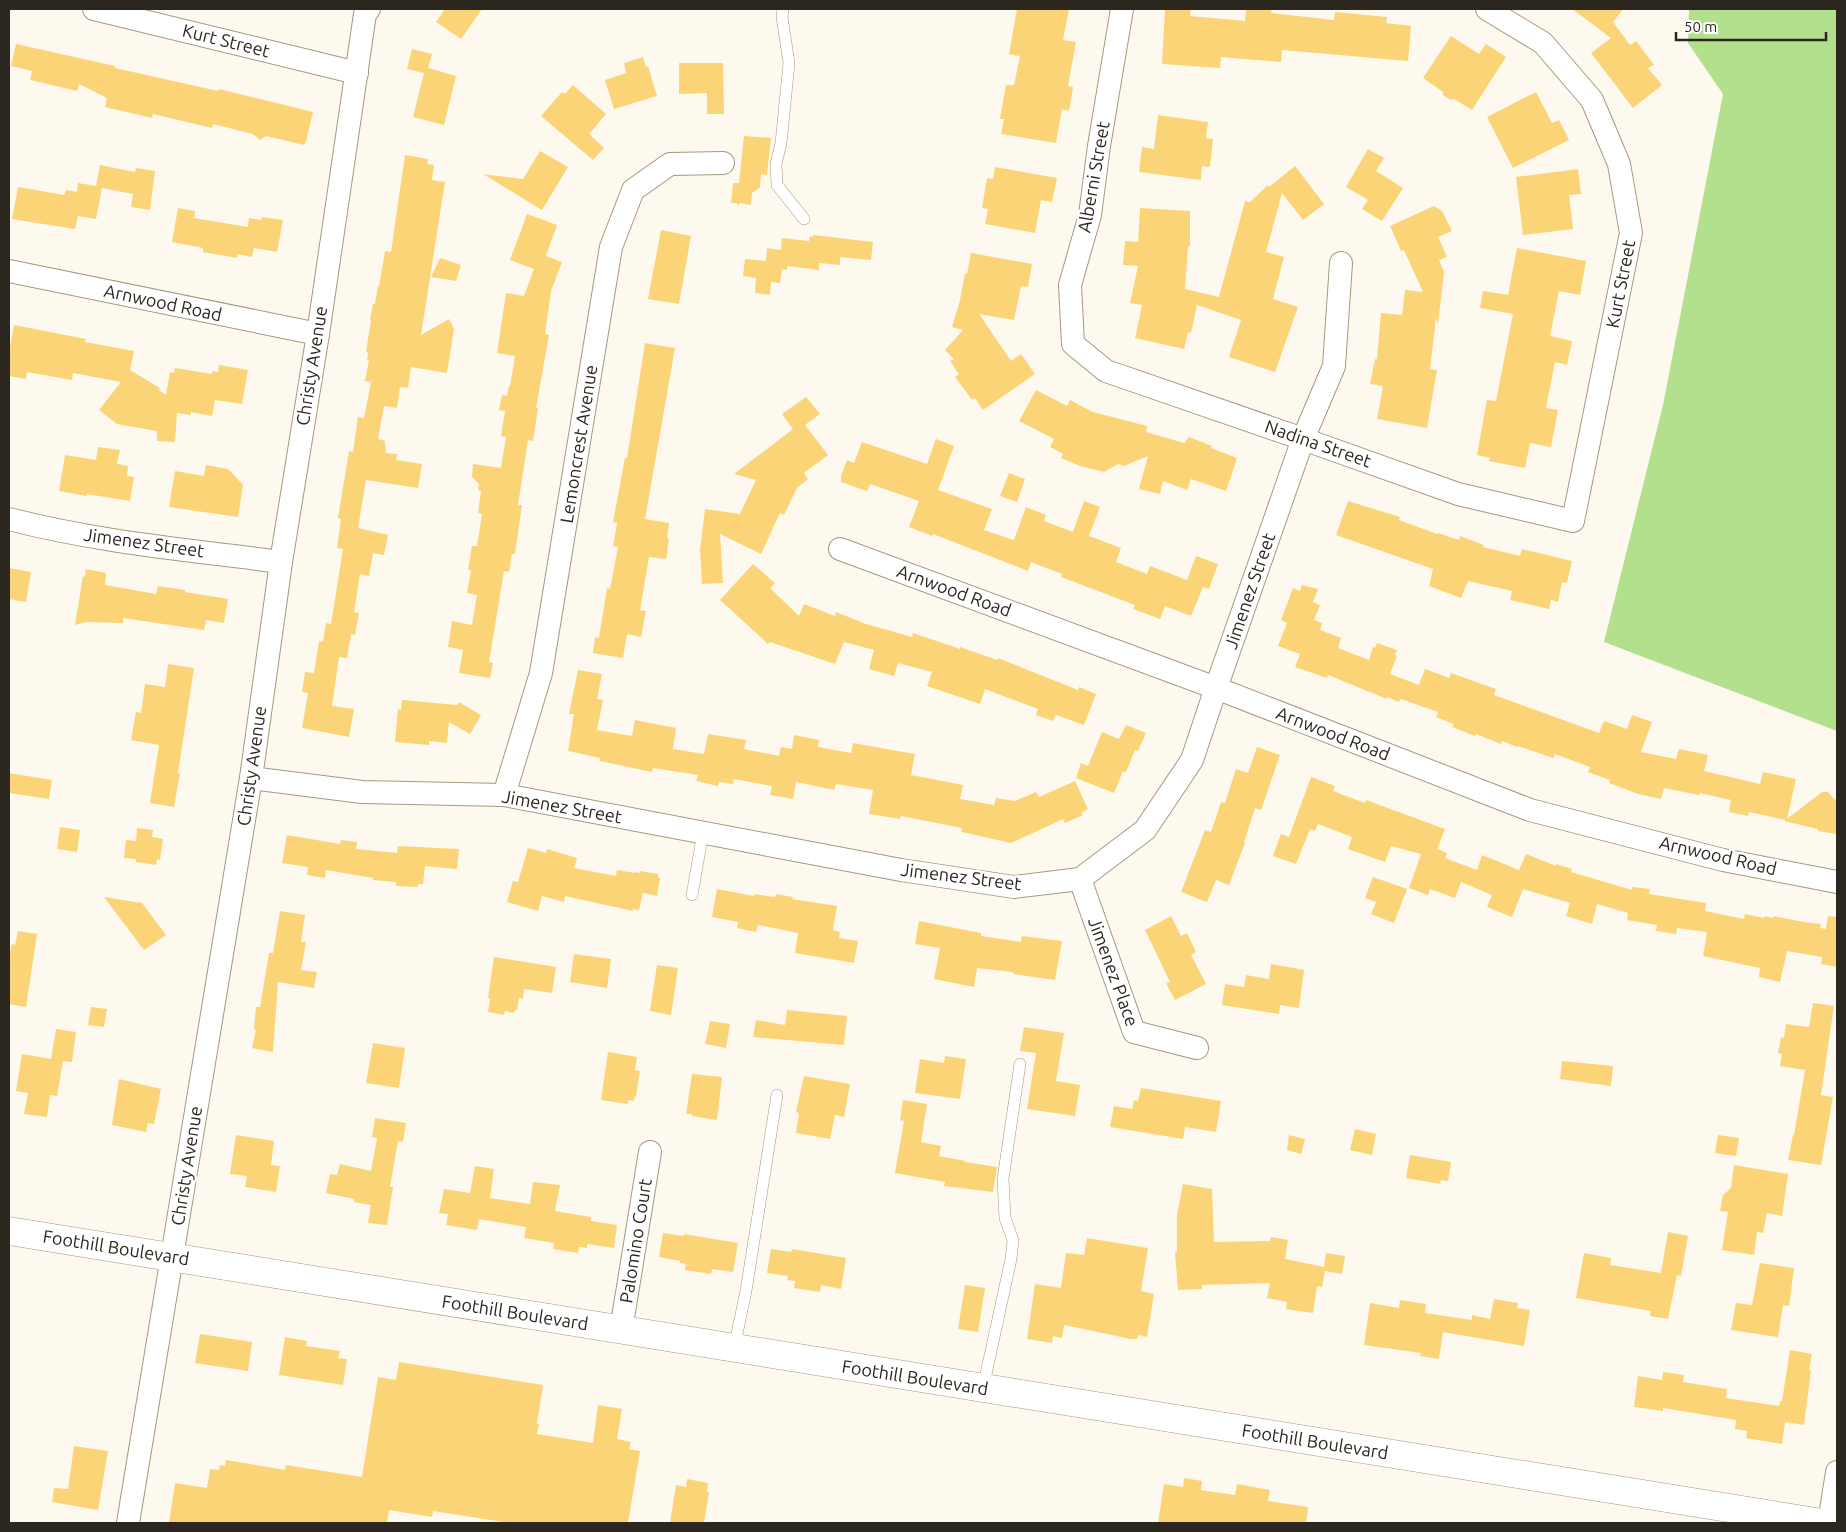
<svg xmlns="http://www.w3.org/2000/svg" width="1846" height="1532" font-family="Ubuntu,sans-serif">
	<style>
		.green { fill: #b3e08d }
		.building { fill: #fbd478 }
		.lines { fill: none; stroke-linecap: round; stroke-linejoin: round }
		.lane-casing { stroke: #a49980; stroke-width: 12 }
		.street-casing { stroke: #a49980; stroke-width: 24 }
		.primary-casing { stroke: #a49980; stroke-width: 29 }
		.lane { stroke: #fff; stroke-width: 11 }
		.street { stroke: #fff; stroke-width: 22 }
		.primary { stroke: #fff; stroke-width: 28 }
		.labels { text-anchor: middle; stroke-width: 5; stroke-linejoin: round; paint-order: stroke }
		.street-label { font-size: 18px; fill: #2c271e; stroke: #fff }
	</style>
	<rect width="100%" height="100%" fill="#fef9ef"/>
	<polygon class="green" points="1689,9 1837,9 1837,731 1604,642 1663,405 1723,94 1688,43"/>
	<g class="building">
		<polygon points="445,9 482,9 461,39 436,22"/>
		<polygon points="1017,9 1069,9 1063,40 1076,42 1068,86 1073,87 1069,111 1062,109 1056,143 1001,134 1004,119 1000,119 1006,85 1014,85 1020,56 1009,54"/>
		<polygon points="1165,9 1191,9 1190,16 1245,21 1246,9 1272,9 1271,13 1334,20 1335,12 1387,17 1386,23 1411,26 1408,61 1282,50 1281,62 1221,57 1220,68 1162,64"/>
		<polygon points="1572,9 1623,9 1613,22 1630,45 1636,41 1654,65 1648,68 1662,85 1633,108 1591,53 1611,38"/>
		<polygon points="1451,36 1479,54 1486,44 1506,57 1472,110 1454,99 1451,100 1443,95 1443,92 1423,78"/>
		<polygon points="16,44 115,66 115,68 218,91 219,89 313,112 306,142 304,145 266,136 260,140 253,134 213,124 212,128 153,114 152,118 105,107 107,98 79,84 77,91 30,80 32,71 11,66"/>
		<polygon points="412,49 432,54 428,68 456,76 444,125 413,117 424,73 407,69"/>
		<polygon points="643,57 646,67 648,66 657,96 614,109 605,80 626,73 624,63"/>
		<polygon points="679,63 723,63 724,114 707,114 707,93 679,94"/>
		<polygon points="573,85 606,114 589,134 604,148 593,160 541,116 562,92 565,94"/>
		<polygon points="1536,92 1552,123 1559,120 1569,140 1513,168 1487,117"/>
		<polygon points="1158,115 1208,122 1206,138 1213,139 1210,167 1202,166 1201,180 1139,172 1142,147 1154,149"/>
		<polygon points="744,136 771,138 767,175 761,174 760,187 752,193 751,205 740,203 737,206 737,203 731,203 733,183 739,183"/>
		<polygon points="1368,149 1384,158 1376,171 1403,188 1382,221 1362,209 1368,200 1346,187"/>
		<polygon points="540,151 568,167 542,210 483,174 523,179"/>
		<polygon points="405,155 428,159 427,164 434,165 432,180 445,182 421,335 449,319 454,329 447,373 411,367 408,388 400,387 397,408 384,406 378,439 385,441 386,453 397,454 396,460 422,464 418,488 366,480 358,528 388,535 384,555 373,553 369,576 360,574 354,612 359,613 355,635 351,634 347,658 339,657 332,706 354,709 349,737 302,728 308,693 302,692 305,672 314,673 319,641 323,642 326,623 331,624 343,549 337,548 341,519 338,518 349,451 353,452 358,417 364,418 371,382 365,381 369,360 367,360 368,353 366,352 371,320 370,320 373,304 375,304 378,286 379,286 385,251 391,252"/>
		<polygon points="100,165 135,172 136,168 155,171 150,210 131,207 133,194 102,188 96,219 78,216 75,229 12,219 18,187 64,195 66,190 77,192 78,183 96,186"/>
		<polygon points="1295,166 1324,204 1303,220 1282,193 1266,252 1284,257 1273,299 1298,307 1275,372 1229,357 1241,320 1197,305 1191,333 1188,332 1184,349 1135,338 1142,305 1130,303 1138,266 1123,265 1125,241 1138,242 1140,208 1190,211 1190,246 1188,247 1185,289 1219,297 1245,201 1250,202 1268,185 1269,187"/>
		<polygon points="995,167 1057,178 1052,202 1041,200 1035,233 985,224 988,209 982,208 987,178 993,179"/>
		<polygon points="1578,169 1581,194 1569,195 1573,229 1523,235 1516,177"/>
		<polygon points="1434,206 1442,211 1452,231 1438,237 1447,257 1439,260 1444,272 1438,324 1436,318 1430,369 1437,370 1427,428 1377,419 1383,386 1370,384 1375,359 1377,359 1381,313 1402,315 1405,290 1423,292 1404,250 1401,251 1390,226"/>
		<polygon points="178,208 195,211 194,218 248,227 249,218 261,220 262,217 283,220 277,252 254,248 252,257 237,254 237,258 203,252 203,248 172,242"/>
		<polygon points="527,214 557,225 546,256 562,262 551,291 545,334 549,335 536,408 538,408 533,441 528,440 518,505 522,505 515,554 512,554 509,572 504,571 489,662 493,663 490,678 459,673 463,650 448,647 452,621 472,625 477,595 467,593 471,570 468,570 472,546 477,546 482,514 478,513 481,491 478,490 479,484 472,477 473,464 501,468 506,437 501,436 505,411 499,410 502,395 507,396 509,386 510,386 515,356 497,353 506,293 524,296 534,269 510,260"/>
		<polygon points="661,230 691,236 679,304 648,299"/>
		<polygon points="813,235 873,242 871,260 840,257 840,265 819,263 819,270 787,266 787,270 782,269 780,283 771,282 770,295 755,293 756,278 743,276 745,259 766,261 767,248 781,250 782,238 809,241 810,236 813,237"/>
		<polygon points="1517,248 1586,261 1580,295 1559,291 1550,336 1572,341 1567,365 1555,362 1546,408 1558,410 1551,447 1530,443 1525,468 1489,461 1490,458 1477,455 1487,400 1496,401 1513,314 1480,308 1483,291 1508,295"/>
		<polygon points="971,253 1032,264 1028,287 1021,286 1014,320 979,314 1011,361 1021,354 1035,374 983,410 975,398 972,400 955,377 959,374 950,361 954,359 945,350 963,330 952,327 960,300 965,273 967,274"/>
		<polygon points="440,258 461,265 456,281 431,277"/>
		<polygon points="14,325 86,339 85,342 134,351 130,370 160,388 159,390 166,395 170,372 174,373 175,368 212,374 212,371 218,372 219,365 248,370 242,404 215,400 212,416 191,412 191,415 177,413 175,442 157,441 157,431 117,424 99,410 121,382 73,373 72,380 27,372 26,379 9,376 9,353"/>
		<polygon points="645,343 675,348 645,519 669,523 667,538 669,539 666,559 649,557 640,610 646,611 641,637 627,634 623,658 593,653 595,637 599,638 607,588 610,589 618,547 613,546 617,523 613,522 625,458 627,458"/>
		<polygon points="1036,390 1067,406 1070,400 1093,412 1147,426 1146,432 1184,443 1189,437 1212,446 1211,448 1237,458 1226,491 1191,479 1187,490 1163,481 1160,494 1139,489 1148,456 1124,466 1118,464 1104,472 1080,466 1061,458 1063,454 1050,447 1054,439 1019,421"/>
		<polygon points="806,397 820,414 805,425 828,455 804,473 808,479 797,488 784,515 780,513 761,554 720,534 723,583 702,584 700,550 705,509 740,514 756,480 734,474 793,429 782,414"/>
		<polygon points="936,439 954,446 938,490 992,509 984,530 1014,540 1026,507 1046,515 1044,521 1073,532 1084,501 1100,507 1089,536 1121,548 1116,562 1147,574 1150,566 1187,580 1196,556 1218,564 1209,589 1203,587 1191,616 1165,606 1160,619 1133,609 1135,605 1061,577 1062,574 1031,562 1028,571 933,534 932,536 909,527 919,501 870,484 867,491 841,482 841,476 847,460 854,463 862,442 927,464"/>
		<polygon points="98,447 120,450 117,464 128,466 127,476 134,477 130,501 87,494 87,496 59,491 65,455 96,460"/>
		<polygon points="206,465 228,469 243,485 238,517 169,507 175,471 204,476"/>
		<polygon points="1009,473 1025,479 1017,502 1000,496"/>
		<polygon points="1348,501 1400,517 1399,520 1437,534 1438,533 1459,540 1460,536 1484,545 1483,547 1520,556 1522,549 1572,561 1567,583 1562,582 1558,602 1551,600 1549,609 1510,600 1512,591 1468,581 1461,598 1429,586 1433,569 1336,535"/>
		<polygon points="753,564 775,583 770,588 799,616 804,604 835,616 836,612 866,624 912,637 913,633 960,649 960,647 997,660 998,658 1078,690 1079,687 1096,694 1084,725 1056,715 1053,721 1036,715 1038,709 985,689 980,704 927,686 932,672 898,663 894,676 869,669 874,650 844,642 835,664 770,642 768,644 720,600"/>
		<polygon points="9,568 31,572 26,602 9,599"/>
		<polygon points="86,569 106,573 105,585 156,594 158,586 185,590 185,592 228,599 224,623 206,620 204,630 123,618 123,623 86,622 75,625 83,576 85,577"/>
		<polygon points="1302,585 1318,589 1313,602 1320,605 1314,620 1322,623 1320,630 1341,638 1338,648 1369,660 1373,647 1375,648 1377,643 1397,650 1395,655 1397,656 1390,674 1419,685 1425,669 1449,678 1451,673 1496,689 1494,695 1599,733 1604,721 1627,729 1632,715 1652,722 1641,752 1676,759 1679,749 1708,755 1704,771 1760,784 1763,772 1796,779 1787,819 1822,792 1828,792 1834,799 1837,800 1837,834 1818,831 1818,829 1784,821 1786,820 1749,812 1748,816 1729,812 1731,800 1700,793 1699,795 1664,788 1661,799 1638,794 1609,783 1610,780 1588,772 1590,767 1555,754 1553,758 1518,746 1517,747 1502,741 1501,744 1476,734 1475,736 1452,727 1454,724 1436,717 1438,712 1401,699 1399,702 1387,697 1387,699 1328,675 1327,678 1295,667 1300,654 1278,646 1287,623 1281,620 1293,588 1300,591"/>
		<polygon points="168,664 194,668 178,773 180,773 174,807 150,803 159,745 131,740 136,712 141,713 145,684 165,687"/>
		<polygon points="578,670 602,674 597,699 603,700 597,730 632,736 635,720 676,728 673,749 704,754 708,734 746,740 744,749 779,756 781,747 792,749 794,735 819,740 818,747 851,753 853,743 915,754 911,775 963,785 960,799 994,805 996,798 1015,801 1036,792 1039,797 1075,781 1088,809 1081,813 1083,815 1065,823 1063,819 1011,843 962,832 962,828 901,816 900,819 869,814 873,790 836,784 834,790 796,782 793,799 770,795 772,786 734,779 733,784 719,782 718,786 696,781 698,775 653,768 652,772 600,761 600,758 568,751 574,714 569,714"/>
		<polygon points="402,700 457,705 459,702 481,715 470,734 449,722 447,743 429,741 429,745 395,742 398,709 401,710"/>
		<polygon points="1126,725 1146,733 1138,751 1135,750 1126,772 1123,771 1114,793 1076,778 1081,763 1088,766 1102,732 1119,739"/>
		<polygon points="1257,747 1280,755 1261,810 1255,808 1244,842 1245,843 1229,885 1216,880 1207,902 1181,892 1205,830 1211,832 1221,802 1225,803 1236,769 1248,773"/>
		<polygon points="9,773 52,780 49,799 9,793"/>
		<polygon points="1311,777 1335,786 1333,791 1365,803 1366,800 1445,829 1437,849 1447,853 1445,858 1477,870 1482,855 1519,870 1526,854 1556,866 1556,864 1572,869 1571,872 1632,890 1632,887 1650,889 1649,894 1706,903 1705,911 1744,919 1745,914 1764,918 1765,916 1773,918 1773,916 1804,922 1821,924 1820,928 1826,929 1828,916 1837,917 1837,967 1821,964 1822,957 1787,951 1780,982 1759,977 1760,968 1703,956 1707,932 1677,928 1676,934 1656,931 1657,925 1627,920 1628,913 1597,904 1592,924 1566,916 1570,903 1523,889 1512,917 1487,907 1492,895 1461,882 1455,898 1430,889 1428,895 1409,888 1421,854 1391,846 1385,862 1348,849 1352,837 1318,824 1315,831 1310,829 1296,864 1273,856 1281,834 1289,837"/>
		<polygon points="60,827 80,830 77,852 57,849"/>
		<polygon points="137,828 153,830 152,837 163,839 160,860 157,859 156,865 136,862 136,859 124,858 126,840 136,841"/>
		<polygon points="287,835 340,844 341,840 357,842 356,849 397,853 398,846 459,849 457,869 425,866 423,884 418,884 418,887 396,886 396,882 373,880 373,878 326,870 325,878 307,875 308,867 282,863"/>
		<polygon points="528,848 546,853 547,849 577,858 574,868 616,876 617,870 635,873 635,872 640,873 640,871 658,874 658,877 660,878 657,896 643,893 639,910 633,909 633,911 565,896 564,902 542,896 538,911 507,902 513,881 518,882"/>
		<polygon points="1373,877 1407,889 1394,923 1371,914 1376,902 1365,898"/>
		<polygon points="717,889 754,896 754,894 775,897 776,894 793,897 792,899 837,906 833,930 840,932 839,938 858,941 854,963 795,953 798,933 758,925 756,932 737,928 738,922 712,917"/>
		<polygon points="104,897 142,903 166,935 144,950"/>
		<polygon points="280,911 305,915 301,942 306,942 301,970 317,972 314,988 278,982 273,1052 252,1048 256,1030 254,1029 256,1007 260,1007 269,953 273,953"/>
		<polygon points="1171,916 1181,936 1187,933 1196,952 1191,955 1206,984 1175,1000 1166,983 1170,982 1145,930"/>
		<polygon points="919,921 981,933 981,936 1021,942 1022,936 1062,941 1055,980 1013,974 1013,972 977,968 974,987 934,979 940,948 915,944"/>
		<polygon points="18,931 37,934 26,1007 9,1004 9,962 11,946 12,944 15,945"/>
		<polygon points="574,954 611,959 607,988 570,982"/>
		<polygon points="494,957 556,967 552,993 524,989 523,999 519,998 517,1010 515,1010 514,1013 505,1011 504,1015 488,1012 490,999 488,998"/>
		<polygon points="1271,964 1304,970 1299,1008 1280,1005 1279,1014 1222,1005 1225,984 1244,987 1246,975 1269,979"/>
		<polygon points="657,965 678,968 671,1015 650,1011"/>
		<polygon points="1813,1003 1834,1006 1821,1095 1833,1097 1821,1165 1788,1160 1793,1135 1794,1135 1805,1070 1780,1066 1782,1054 1778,1053 1781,1037 1784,1038 1786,1024 1809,1027"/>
		<polygon points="91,1007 107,1009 104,1027 88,1025"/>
		<polygon points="787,1010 847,1016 844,1045 753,1037 756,1020 785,1025"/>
		<polygon points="710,1021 730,1024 726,1048 705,1044"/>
		<polygon points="1024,1027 1064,1033 1056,1081 1080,1085 1075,1116 1027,1109 1036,1053 1020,1051"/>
		<polygon points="56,1029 76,1032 72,1062 52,1060 63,1061 57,1096 50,1095 47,1117 24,1114 28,1093 16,1091 22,1054 51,1059"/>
		<polygon points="373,1043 405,1048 399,1088 366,1083"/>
		<polygon points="608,1052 637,1057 635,1070 640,1071 636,1096 635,1096 634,1101 628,1100 628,1104 601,1100"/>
		<polygon points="945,1056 966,1059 960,1099 915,1093 920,1059 944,1063"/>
		<polygon points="1562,1061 1613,1066 1611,1086 1560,1079"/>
		<polygon points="692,1074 722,1077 717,1120 692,1116 692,1114 686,1114"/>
		<polygon points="804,1076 850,1084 844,1117 835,1115 830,1139 796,1133 799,1113 796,1112"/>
		<polygon points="119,1079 161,1089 154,1124 148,1123 146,1132 112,1125"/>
		<polygon points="1141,1088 1221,1101 1216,1132 1185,1127 1183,1139 1110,1127 1114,1106 1132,1109 1134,1100 1138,1101"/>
		<polygon points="903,1100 927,1104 921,1142 941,1146 939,1156 965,1161 965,1162 997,1167 993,1192 944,1186 945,1182 895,1173 904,1121 900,1120"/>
		<polygon points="375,1118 406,1123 403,1142 398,1141 390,1187 393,1187 387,1225 368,1223 371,1205 354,1202 354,1199 326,1193 330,1174 337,1175 340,1164 371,1171 377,1138 372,1137"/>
		<polygon points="1355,1129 1376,1134 1372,1155 1350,1150"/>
		<polygon points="236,1135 274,1141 271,1165 280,1166 276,1192 245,1187 247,1176 230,1174"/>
		<polygon points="1289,1135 1305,1139 1301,1154 1287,1150"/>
		<polygon points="1718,1135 1739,1138 1736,1156 1715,1153"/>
		<polygon points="1410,1155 1451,1162 1448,1181 1441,1180 1440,1184 1406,1178"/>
		<polygon points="1734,1165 1788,1174 1782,1216 1767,1213 1763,1233 1757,1232 1754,1255 1722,1250 1728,1212 1720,1211 1723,1195 1731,1188"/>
		<polygon points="475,1166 494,1169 490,1198 530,1204 533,1182 560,1185 555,1211 591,1217 591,1221 617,1225 614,1248 587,1244 587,1248 579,1247 578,1253 553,1249 554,1243 524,1238 526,1227 479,1219 477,1230 446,1225 448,1214 439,1213 444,1189 470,1193"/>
		<polygon points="1183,1184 1212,1189 1214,1242 1270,1241 1271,1237 1288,1240 1285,1259 1324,1267 1326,1253 1345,1256 1342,1274 1325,1271 1322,1287 1317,1286 1313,1313 1286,1309 1287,1302 1267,1298 1270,1283 1202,1285 1202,1289 1178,1290 1175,1252 1177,1252 1177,1215"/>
		<polygon points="1668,1232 1688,1236 1681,1276 1677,1275 1668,1319 1650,1316 1651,1311 1576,1298 1584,1253 1611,1258 1610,1265 1661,1273"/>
		<polygon points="663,1233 684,1236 684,1234 738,1243 733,1272 712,1269 711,1274 685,1270 686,1264 680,1263 680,1261 659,1257"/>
		<polygon points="1087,1238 1148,1248 1141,1291 1154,1294 1147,1337 1138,1335 1137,1339 1131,1339 1064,1325 1062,1338 1053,1336 1052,1343 1027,1339 1035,1284 1061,1288 1066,1253 1084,1255"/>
		<polygon points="771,1249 791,1252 792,1249 846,1258 841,1289 821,1285 820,1292 794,1288 795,1281 787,1280 788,1276 767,1273"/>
		<polygon points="1760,1263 1794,1268 1789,1306 1783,1305 1778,1337 1731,1330 1736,1303 1752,1305"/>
		<polygon points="965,1285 985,1288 978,1332 958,1329"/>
		<polygon points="1494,1299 1518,1303 1517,1308 1530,1310 1524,1346 1443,1332 1439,1359 1420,1356 1421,1353 1364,1345 1370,1303 1399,1308 1400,1300 1426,1304 1425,1313 1472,1320 1472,1315 1490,1319"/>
		<polygon points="200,1334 252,1342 248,1371 195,1363"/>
		<polygon points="285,1337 307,1341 306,1346 340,1351 338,1358 347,1359 343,1385 279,1375"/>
		<polygon points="1790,1350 1812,1354 1809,1370 1811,1370 1804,1425 1785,1422 1782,1444 1746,1438 1747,1431 1735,1429 1736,1420 1663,1408 1663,1411 1634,1407 1638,1376 1662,1380 1663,1372 1684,1375 1683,1382 1727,1389 1726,1398 1779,1406 1780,1401 1782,1401"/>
		<polygon points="399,1362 543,1385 537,1424 539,1424 537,1434 593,1443 598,1405 622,1409 617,1439 631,1442 629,1449 640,1451 628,1523 510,1523 433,1511 432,1517 389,1510 387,1523 169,1523 175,1483 207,1488 210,1469 219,1470 220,1465 225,1466 226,1460 285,1470 286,1465 362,1477 378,1377 396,1380"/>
		<polygon points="74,1446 108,1451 98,1510 52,1502 54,1488 68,1489"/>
		<polygon points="1184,1478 1202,1481 1201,1490 1235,1495 1237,1484 1270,1490 1268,1501 1308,1507 1306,1523 1158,1523 1164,1484 1183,1487"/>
		<polygon points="687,1479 708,1483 707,1492 709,1492 704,1523 670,1523 676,1485 686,1487"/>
	</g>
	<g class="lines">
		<g class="lane-casing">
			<g id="lane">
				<polyline points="783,9 782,17 789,63 781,143 776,164 777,185 804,219"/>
				<polyline points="692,895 703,833"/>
				<polyline points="734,1348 746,1291 777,1095"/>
				<polyline points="983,1388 1011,1259 1013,1240 1005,1218 1003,1179 1020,1064"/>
			</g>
		</g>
		<g class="street-casing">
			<g id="street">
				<polyline points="94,9 357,73"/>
				<polyline points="1122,9 1099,146 1090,215 1070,285 1073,344 1106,371 1303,439 1458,494 1573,521 1631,233 1619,164 1592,100 1543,43 1487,9"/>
				<polyline points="9,271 318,334"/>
				<path d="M9 519C97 542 190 550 281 562"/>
				<polyline points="840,549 1216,688 1530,810 1723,860 1837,882"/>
				<polyline points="251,778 362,792 504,795 901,870 1014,887 1080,879 1145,830 1192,760 1216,688 1303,439 1334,366 1341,263"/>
				<polyline points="504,795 541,673 611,247 633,190 670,164 723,163"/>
				<polyline points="1080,879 1134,1032 1197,1048"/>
				<polyline points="621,1330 650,1152"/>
				<polyline points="128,1523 251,778 281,562 318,334 365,14 369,9"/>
				<polyline points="1829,1523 1837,1472"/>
			</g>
		</g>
		<g class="primary-casing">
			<polyline id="primary" points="9,1231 1822,1523"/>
		</g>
		<use href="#lane" class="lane"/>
		<use href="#street" class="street"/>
		<use href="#primary" class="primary"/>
	</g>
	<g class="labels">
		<g class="street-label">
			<text transform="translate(226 41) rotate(14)" y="6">Kurt Street</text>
			<text transform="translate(1094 177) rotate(-80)" y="6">Alberni Street</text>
			<text transform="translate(1621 284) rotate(-79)" y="6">Kurt Street</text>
			<text transform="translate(163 303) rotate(12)" y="6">Arnwood Road</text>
			<text transform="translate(312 366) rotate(-81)" y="6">Christy Avenue</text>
			<text transform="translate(579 444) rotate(-81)" y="6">Lemoncrest Avenue</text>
			<text transform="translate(1318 444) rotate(19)" y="6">Nadina Street</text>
			<text transform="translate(144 543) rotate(8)" y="6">Jimenez Street</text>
			<text transform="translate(954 591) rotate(20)" y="6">Arnwood Road</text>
			<text transform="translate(1250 591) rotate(-71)" y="6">Jimenez Street</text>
			<text transform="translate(1333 734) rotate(21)" y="6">Arnwood Road</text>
			<text transform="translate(252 766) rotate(-82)" y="6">Christy Avenue</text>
			<text transform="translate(562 807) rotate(10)" y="6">Jimenez Street</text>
			<text transform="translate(1718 856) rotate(13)" y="6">Arnwood Road</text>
			<text transform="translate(961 877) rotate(7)" y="6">Jimenez Street</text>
			<text transform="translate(1113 972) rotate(70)" y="6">Jimenez Place</text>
			<text transform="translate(187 1166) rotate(-81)" y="6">Christy Avenue</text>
			<text transform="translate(636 1241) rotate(-81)" y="6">Palomino Court</text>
			<text transform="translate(116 1248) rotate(9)" y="6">Foothill Boulevard</text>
			<text transform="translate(515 1313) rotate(9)" y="6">Foothill Boulevard</text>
			<text transform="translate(915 1378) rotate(9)" y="6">Foothill Boulevard</text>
			<text transform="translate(1315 1442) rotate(9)" y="6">Foothill Boulevard</text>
		</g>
	</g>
	<rect width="1846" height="1532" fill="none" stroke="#2c271e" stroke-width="20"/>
	<path d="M1676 32v8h150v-8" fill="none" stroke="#2c271e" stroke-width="2.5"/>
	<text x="1684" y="32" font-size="15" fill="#2c271e" stroke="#ffffff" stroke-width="4" paint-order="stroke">50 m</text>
</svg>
